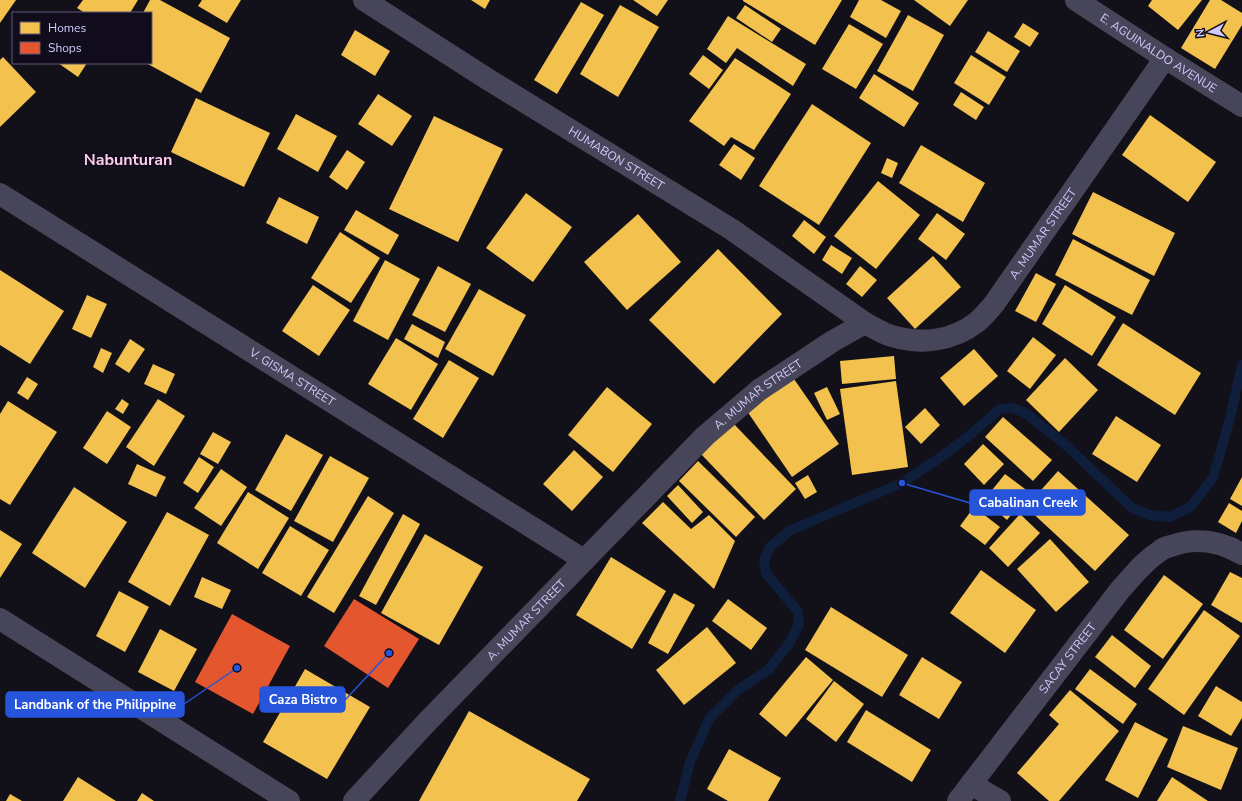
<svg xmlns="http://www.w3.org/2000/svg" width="1242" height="801" font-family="'Nunito Sans',sans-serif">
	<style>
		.homes { fill: #f2c14e }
		.shops { fill: #e4572e }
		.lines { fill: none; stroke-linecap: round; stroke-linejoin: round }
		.stream { stroke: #0e1e3b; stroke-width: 10 }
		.minor { stroke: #474559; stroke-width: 22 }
		.labels { text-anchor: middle; stroke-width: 4; stroke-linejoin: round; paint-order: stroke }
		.street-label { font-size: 12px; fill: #d2cafc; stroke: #100c1c }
		.district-label { font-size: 16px; font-weight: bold; fill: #fccce9; stroke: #100c1c }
		.leader { fill: none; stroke: #2654da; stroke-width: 1.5 }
		.callout-dot { fill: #2654da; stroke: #100c1c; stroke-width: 1.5 }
		.callout { fill: #2654da; stroke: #2654da; stroke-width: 1.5 }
		.callout-label { font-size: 13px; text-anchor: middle; font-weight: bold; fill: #fff }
	</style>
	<rect width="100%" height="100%" fill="#121018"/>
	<g class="homes">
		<polygon points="0,0 16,0 0,23"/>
		<polygon points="83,0 138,0 130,13 85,13 77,8"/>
		<polygon points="150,0 160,0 230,38 201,93 146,63 151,63 151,13 143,13"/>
		<polygon points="202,0 241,0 227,23 198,6"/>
		<polygon points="471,0 490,0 485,9"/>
		<polygon points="633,0 668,0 657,16"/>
		<polygon points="743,0 842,0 815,45 743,1"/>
		<polygon points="859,0 881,0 901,11 886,38 850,17"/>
		<polygon points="914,0 968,0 950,26"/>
		<polygon points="1152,0 1202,0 1178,30 1148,6"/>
		<polygon points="1210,0 1221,0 1242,13 1242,25 1215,69 1181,48"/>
		<polygon points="581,2 604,15 557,94 534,80"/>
		<polygon points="620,5 659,27 618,97 580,74"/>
		<polygon points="745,5 781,29 772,42 736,18"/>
		<polygon points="908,15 944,35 913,91 877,71"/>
		<polygon points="728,16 806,64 793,86 737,48 726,63 707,49"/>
		<polygon points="1023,23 1039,33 1030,47 1014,37"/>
		<polygon points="849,24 883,44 856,89 822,69"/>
		<polygon points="355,30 390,51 375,76 341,55"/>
		<polygon points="988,31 1020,51 1007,72 975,52"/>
		<polygon points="703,55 723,70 709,89 689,74"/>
		<polygon points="971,55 1006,77 989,105 954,83"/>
		<polygon points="3,57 36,92 0,127 0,60"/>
		<polygon points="735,58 791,94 754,150 731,137 724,146 689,121"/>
		<polygon points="58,63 87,63 78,77"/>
		<polygon points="874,74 919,103 904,127 859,98"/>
		<polygon points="961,92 984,107 976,120 953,105"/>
		<polygon points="378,94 412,116 392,146 358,124"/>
		<polygon points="196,98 270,133 244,187 171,152"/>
		<polygon points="812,104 871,143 819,225 759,186"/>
		<polygon points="296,114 337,136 318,172 277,149"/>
		<polygon points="1150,115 1216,162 1188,202 1122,155"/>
		<polygon points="434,116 503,149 458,242 389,209"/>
		<polygon points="734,144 755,158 741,180 719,165"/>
		<polygon points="921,145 985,183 963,222 899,183"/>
		<polygon points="347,150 365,162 347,190 329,177"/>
		<polygon points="887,158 898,163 892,178 881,173"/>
		<polygon points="878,181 920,215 876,269 834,236"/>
		<polygon points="1093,192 1175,233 1154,276 1072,234"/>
		<polygon points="526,193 572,227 533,282 486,248"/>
		<polygon points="279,197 319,217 307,244 266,223"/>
		<polygon points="356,210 399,235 388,255 344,230"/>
		<polygon points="937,213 965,234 946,260 918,239"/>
		<polygon points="638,214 681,262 627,310 584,262"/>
		<polygon points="804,220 826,237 814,254 792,236"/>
		<polygon points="340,232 380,258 351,303 311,278"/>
		<polygon points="1073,239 1150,280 1132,315 1055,275"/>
		<polygon points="831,245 852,258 842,274 822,260"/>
		<polygon points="718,249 782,314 714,384 649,320"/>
		<polygon points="933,256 961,287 915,329 887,298"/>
		<polygon points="385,260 420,279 388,340 353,321"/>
		<polygon points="438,266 471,284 445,332 412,315"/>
		<polygon points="860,266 877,280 862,297 846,284"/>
		<polygon points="0,270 64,311 30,364 0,345"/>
		<polygon points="1036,273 1056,284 1036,322 1015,311"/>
		<polygon points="313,285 350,310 319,356 282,331"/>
		<polygon points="1065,285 1116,317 1092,356 1042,324"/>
		<polygon points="479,289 526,315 493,376 445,349"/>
		<polygon points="87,295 107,304 91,338 72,329"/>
		<polygon points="1123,323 1201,373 1175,415 1097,365"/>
		<polygon points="412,324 445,342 438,358 404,339"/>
		<polygon points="1033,337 1056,355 1030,389 1007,371"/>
		<polygon points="396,338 438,364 411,410 368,384"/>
		<polygon points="130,339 145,349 129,373 115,364"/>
		<polygon points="101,348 112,353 103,373 93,367"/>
		<polygon points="974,349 998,376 964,406 940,378"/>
		<polygon points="894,356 896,379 842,384 840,361"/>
		<polygon points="1065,358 1098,390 1059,432 1026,400"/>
		<polygon points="449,360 479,378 443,438 413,419"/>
		<polygon points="153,364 175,374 166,394 144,384"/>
		<polygon points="27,377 38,384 28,400 17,393"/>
		<polygon points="794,379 839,444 792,477 747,411"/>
		<polygon points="896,381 908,467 852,475 840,389"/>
		<polygon points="607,387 652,424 613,472 568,435"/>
		<polygon points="827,387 840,414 827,420 814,393"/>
		<polygon points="122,399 129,404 123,414 115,409"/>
		<polygon points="158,399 185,416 154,466 126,447"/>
		<polygon points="8,401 57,432 10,505 0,499 0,414"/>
		<polygon points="925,408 940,425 921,444 905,427"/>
		<polygon points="107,411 131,427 107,464 83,448"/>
		<polygon points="1116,416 1161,445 1137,482 1092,454"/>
		<polygon points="1003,417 1052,460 1033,481 985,437"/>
		<polygon points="733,423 796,489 764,520 701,454"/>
		<polygon points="213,432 231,442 218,464 200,454"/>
		<polygon points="286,434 323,455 291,511 255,490"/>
		<polygon points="983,444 1004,464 984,485 964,464"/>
		<polygon points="574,450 603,477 572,511 543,484"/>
		<polygon points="330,456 369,478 333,542 294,521"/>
		<polygon points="199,457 214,467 198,493 183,483"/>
		<polygon points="698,461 755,517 736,537 679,481"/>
		<polygon points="137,464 166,477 156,497 128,484"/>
		<polygon points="221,469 247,487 221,526 194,508"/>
		<polygon points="1058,471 1129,535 1095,571 1026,507"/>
		<polygon points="1005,474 1029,492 1007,520 984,500"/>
		<polygon points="808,475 817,492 805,499 795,483"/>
		<polygon points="1242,477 1242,506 1230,499"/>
		<polygon points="678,485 703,512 692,523 667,496"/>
		<polygon points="74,487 127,522 85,588 32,553"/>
		<polygon points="248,492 289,518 258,569 217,543"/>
		<polygon points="368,496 394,513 334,613 307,597"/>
		<polygon points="663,502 691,529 709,515 735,541 714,589 642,523"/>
		<polygon points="1229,503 1242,511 1242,521 1236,533 1218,522"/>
		<polygon points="974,507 1000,527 985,545 960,526"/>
		<polygon points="167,512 209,535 170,606 128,582"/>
		<polygon points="403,514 420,524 376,605 359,596"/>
		<polygon points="1020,514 1040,533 1008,567 989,548"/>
		<polygon points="290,526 329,550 301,596 262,573"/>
		<polygon points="0,530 22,544 0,578"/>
		<polygon points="425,534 483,567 439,645 381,613"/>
		<polygon points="1050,539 1089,582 1056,612 1017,569"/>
		<polygon points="611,557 666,591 632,649 576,615"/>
		<polygon points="981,570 1036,610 1005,653 950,613"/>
		<polygon points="1230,572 1242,578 1242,623 1211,605"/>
		<polygon points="1164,575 1203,604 1163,659 1124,630"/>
		<polygon points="202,577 231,590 222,609 194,597"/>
		<polygon points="119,591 149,607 125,652 96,636"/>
		<polygon points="674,593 695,605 668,654 648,643"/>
		<polygon points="728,599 767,628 751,650 712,621"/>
		<polygon points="831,607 908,655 882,697 805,650"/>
		<polygon points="1204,610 1240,636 1184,715 1148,689"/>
		<polygon points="707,627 736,663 684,705 656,670"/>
		<polygon points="160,629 197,649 174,691 138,672"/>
		<polygon points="1112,635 1151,666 1135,688 1095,657"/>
		<polygon points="806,657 833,680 786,737 759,714"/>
		<polygon points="922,657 962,682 939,719 899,695"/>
		<polygon points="305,669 370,707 327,779 263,742"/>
		<polygon points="1090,669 1137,704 1123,724 1075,689"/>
		<polygon points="834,681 864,704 836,742 806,719"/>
		<polygon points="1216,686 1242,702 1242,718 1231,736 1198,716"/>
		<polygon points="1070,690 1119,731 1059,801 1049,801 1017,773 1059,724 1049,715"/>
		<polygon points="866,710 931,750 912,782 847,742"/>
		<polygon points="469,711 590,779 577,801 419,801"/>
		<polygon points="1135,722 1168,739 1138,798 1105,780"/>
		<polygon points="1183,726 1238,748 1221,790 1167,767"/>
		<polygon points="729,749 781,778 768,801 728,801 707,789"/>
		<polygon points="78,777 116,801 63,801"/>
		<polygon points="1172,777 1208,801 1157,801"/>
		<polygon points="142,793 154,801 137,801"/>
		<polygon points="10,794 22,801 6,801"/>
	</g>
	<g class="shops">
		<polygon points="354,599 419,639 388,688 324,646"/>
		<polygon points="232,614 290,646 253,714 195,682"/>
	</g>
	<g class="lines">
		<polyline class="stream" points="680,801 690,762 709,719 738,690 768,670 789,644 799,624 798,612 766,573 764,561 770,547 791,530 902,483 938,459 971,434 1000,409 1011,408 1024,412 1068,447 1132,508 1150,515 1170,517 1190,507 1213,478 1230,418 1242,365"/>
		<g class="minor">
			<path id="s1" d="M364 0 489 80 731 229 865 323"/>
			<path id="s2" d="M1076 0 1165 58 1242 106"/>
			<path id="s3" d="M0 194 584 560"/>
			<polyline points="0,619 289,801"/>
			<polyline points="971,784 1000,801"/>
			<path id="s4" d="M354 801 426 723 705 436 759 390 833 341 865 323C873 327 883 334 892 336 921 345 953 341 977 322 983 317 989 310 994 304L1165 58"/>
			<path id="s5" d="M958 801 1120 590C1133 576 1144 561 1160 551 1163 548 1167 547 1171 546 1195 537 1220 541 1242 554"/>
		</g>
	</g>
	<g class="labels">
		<g class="street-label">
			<text dy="4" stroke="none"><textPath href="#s2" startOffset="98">E. AGUINALDO AVENUE</textPath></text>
			<text dy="4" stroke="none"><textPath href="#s1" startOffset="298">HUMABON STREET</textPath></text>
			<text dy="4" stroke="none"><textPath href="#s4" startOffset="933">A. MUMAR STREET</textPath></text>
			<text dy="4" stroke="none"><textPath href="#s3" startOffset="345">V. GISMA STREET</textPath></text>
			<text dy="4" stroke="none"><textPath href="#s4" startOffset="574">A. MUMAR STREET</textPath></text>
			<text dy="4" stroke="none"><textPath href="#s4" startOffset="250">A. MUMAR STREET</textPath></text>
			<text dy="4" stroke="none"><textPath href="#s5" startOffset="180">SACAY STREET</textPath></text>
		</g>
		<g class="district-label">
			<text x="128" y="165">Nabunturan</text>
		</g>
	</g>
	<path class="leader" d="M902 483L970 503M389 653L345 700M237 668L184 704"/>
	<g class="callout-dot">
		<circle cx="902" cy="483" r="4"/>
		<circle cx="389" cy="653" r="4"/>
		<circle cx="237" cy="668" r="4"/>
	</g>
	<g class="callout">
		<rect x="970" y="490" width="115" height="25" rx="4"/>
		<rect x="260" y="687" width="85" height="25" rx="4"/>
		<rect x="6" y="692" width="178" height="25" rx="4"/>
	</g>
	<g class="callout-label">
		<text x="1028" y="507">Cabalinan Creek</text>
		<text x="303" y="704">Caza Bistro</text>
		<text x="95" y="709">Landbank of the Philippine</text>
	</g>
	<rect x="12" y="12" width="140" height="52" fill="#100c1c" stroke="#5e5876"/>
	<rect x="20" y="22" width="20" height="12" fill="#f2c14e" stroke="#5e5876"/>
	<text x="48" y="32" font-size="12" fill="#d2cafc">Homes</text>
	<rect x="20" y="42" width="20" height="12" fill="#e4572e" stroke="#5e5876"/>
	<text x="48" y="52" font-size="12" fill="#d2cafc">Shops</text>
	<g transform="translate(1210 32) rotate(263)" stroke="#100c1c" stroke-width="3" paint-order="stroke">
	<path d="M0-3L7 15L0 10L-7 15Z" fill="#d2cafc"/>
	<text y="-6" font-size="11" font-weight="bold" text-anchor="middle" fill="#d2cafc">N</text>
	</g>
</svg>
